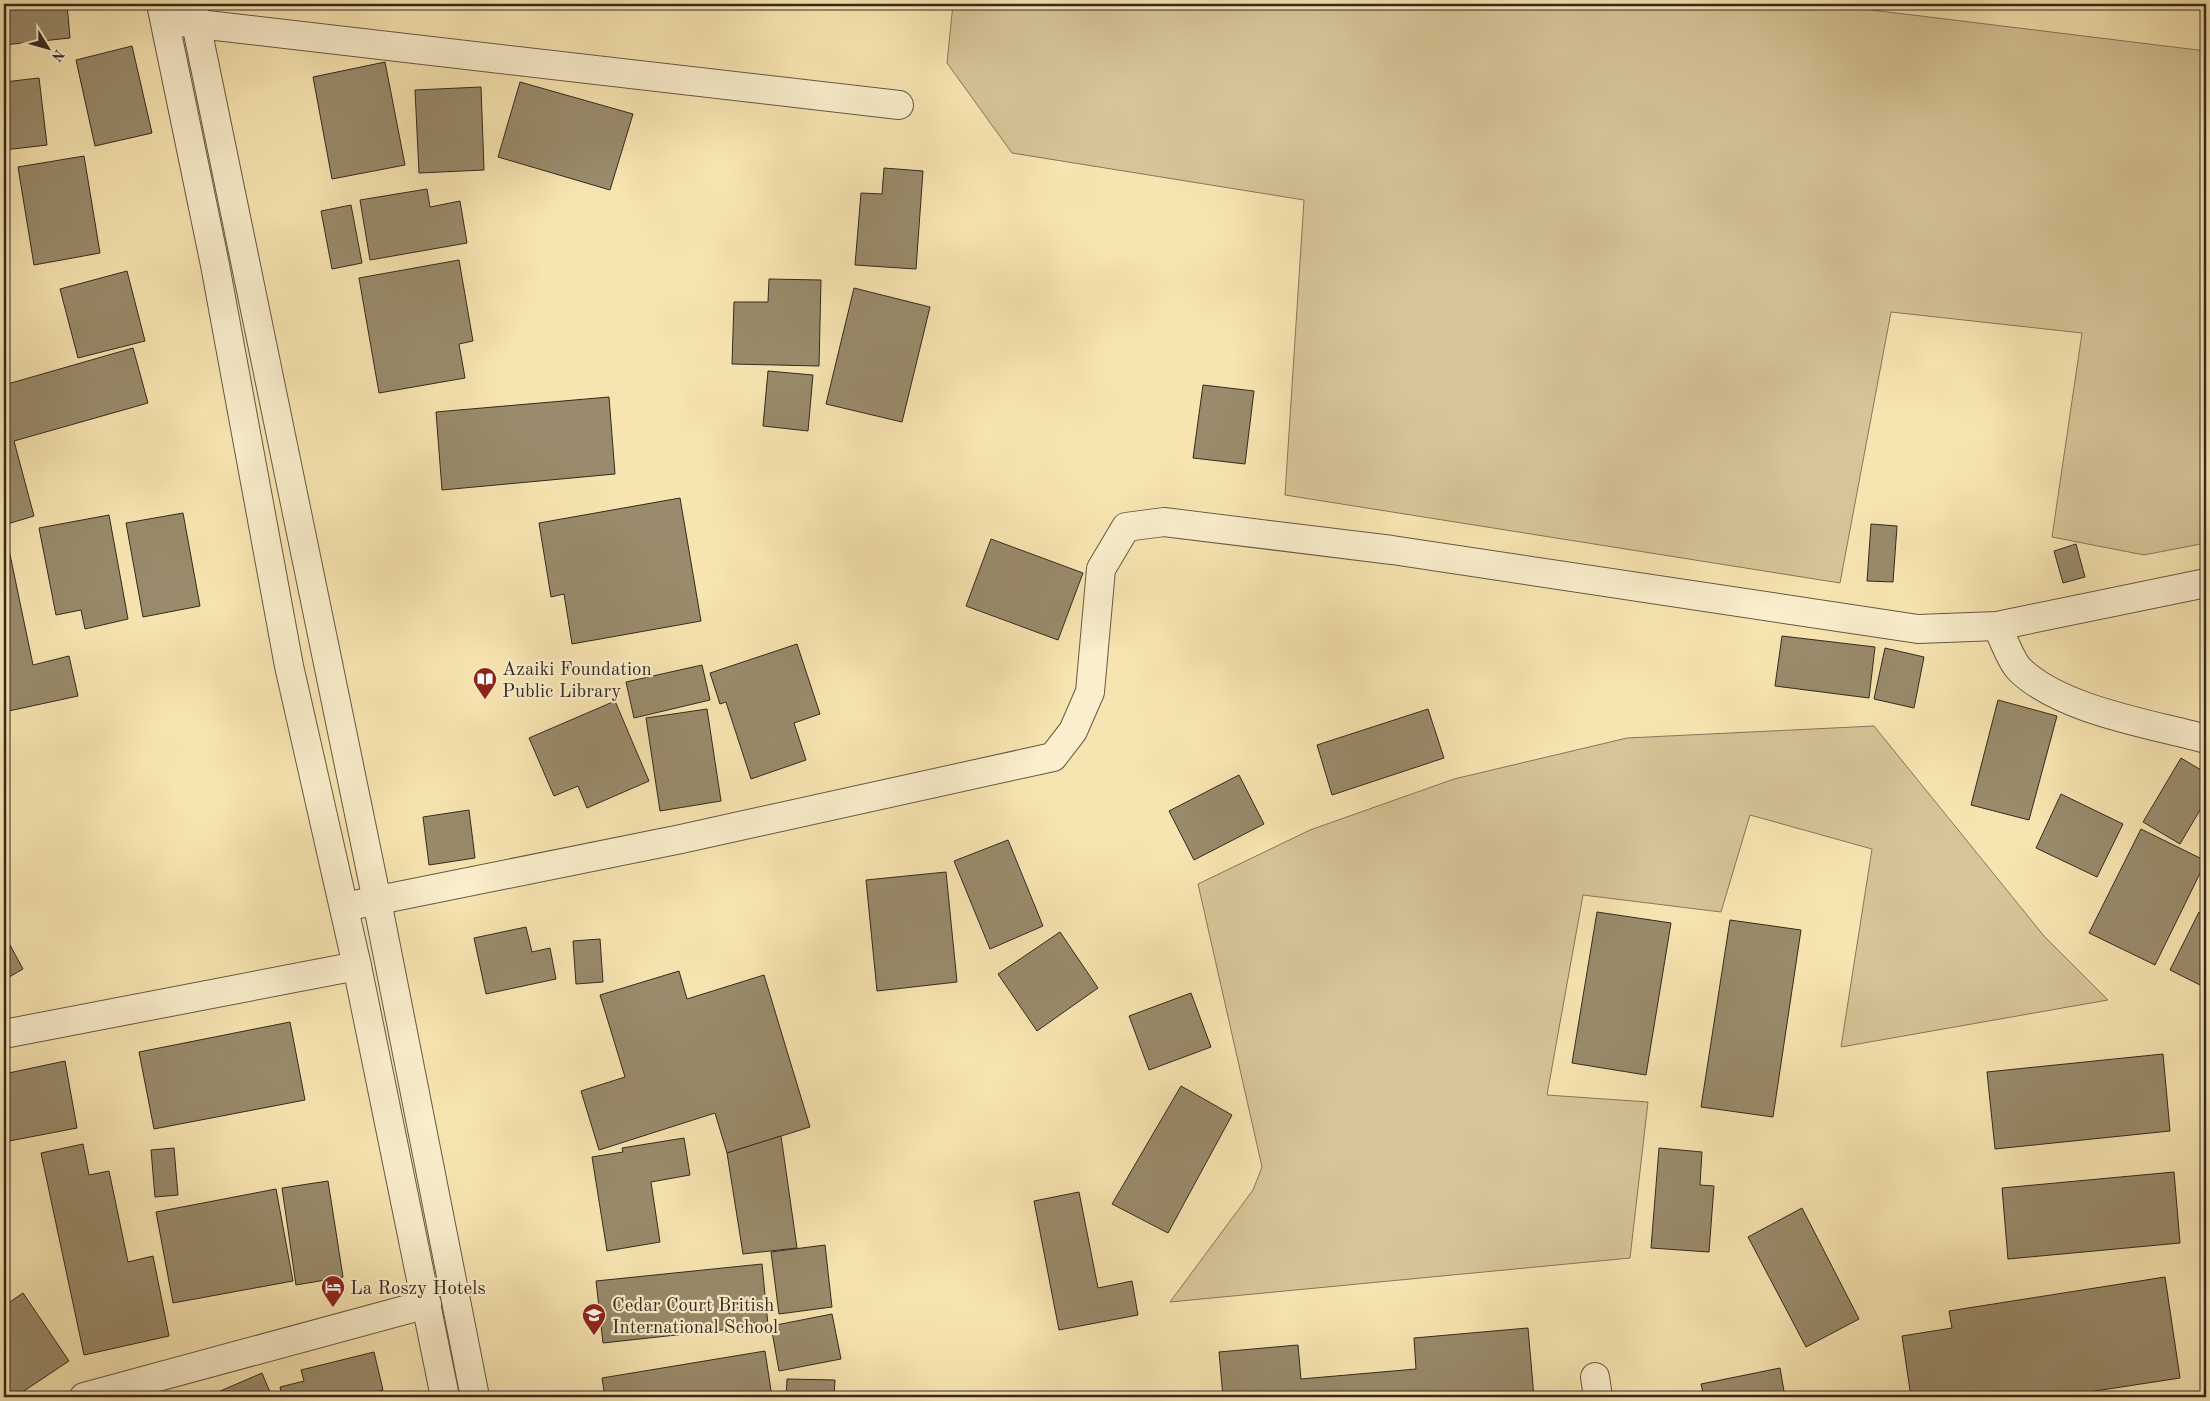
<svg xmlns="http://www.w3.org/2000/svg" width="2210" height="1401" font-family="'Old Standard TT',serif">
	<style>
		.green { fill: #d6c598; stroke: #85775c }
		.building { fill: #998b6b; stroke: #34291f }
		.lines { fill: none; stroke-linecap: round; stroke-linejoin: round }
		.minor-casing { stroke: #655844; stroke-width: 30 }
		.minor { stroke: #faeecc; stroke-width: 28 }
		.labels { text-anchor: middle; stroke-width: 4.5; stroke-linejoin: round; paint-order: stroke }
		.poi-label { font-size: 19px; fill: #34291f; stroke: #faeecc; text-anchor: start }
	</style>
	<rect width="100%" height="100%" fill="#f7e5b1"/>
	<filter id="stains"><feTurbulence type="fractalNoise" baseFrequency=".004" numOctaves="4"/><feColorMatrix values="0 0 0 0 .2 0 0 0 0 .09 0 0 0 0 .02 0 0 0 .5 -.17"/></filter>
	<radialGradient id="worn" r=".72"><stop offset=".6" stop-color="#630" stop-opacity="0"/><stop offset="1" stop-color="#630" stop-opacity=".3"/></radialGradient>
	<g class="green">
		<polygon points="953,4 1823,4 2206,51 2206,543 2144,555 2052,537 2082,333 1891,312 1840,583 1285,495 1304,200 1012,153 947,63"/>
		<polygon points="1874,726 2044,936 2108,1000 1841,1047 1872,849 1750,815 1721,912 1583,895 1547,1095 1648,1102 1630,1258 1170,1302 1253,1190 1262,1167 1198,884 1310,830 1454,779 1627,738"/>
	</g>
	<g class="building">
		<polygon points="4,4 67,4 70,38 4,45"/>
		<polygon points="132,46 152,133 95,146 76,60"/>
		<polygon points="385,62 405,165 332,179 313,77"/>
		<polygon points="39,78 47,145 4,150 4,82"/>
		<polygon points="520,82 633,114 610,190 498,157"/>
		<polygon points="481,87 484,170 419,173 415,90"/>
		<polygon points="84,156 100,253 34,265 18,167"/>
		<polygon points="884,168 923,171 916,269 855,265 861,193 882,194"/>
		<polygon points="427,189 430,207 460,201 467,243 370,260 360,200"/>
		<polygon points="351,205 362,263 332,269 321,211"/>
		<polygon points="459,260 473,341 459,344 465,378 379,393 359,278"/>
		<polygon points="127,271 145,341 78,358 60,289"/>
		<polygon points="769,279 821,280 819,366 732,364 734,302 768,302"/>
		<polygon points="854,288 930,307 902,422 826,404"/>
		<polygon points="133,348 148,403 14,441 34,516 4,525 4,385"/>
		<polygon points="768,371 813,375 808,431 763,426"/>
		<polygon points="1203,385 1254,391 1245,464 1193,458"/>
		<polygon points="609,397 615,474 442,490 436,412"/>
		<polygon points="680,498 701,621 572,644 564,594 551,597 539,523"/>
		<polygon points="183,513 200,606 143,617 126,523"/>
		<polygon points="109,515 128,619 85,629 81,610 56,615 39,528"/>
		<polygon points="1871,524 1897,526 1893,582 1867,581"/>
		<polygon points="991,539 1083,573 1058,640 966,606"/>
		<polygon points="2076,544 2085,577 2063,583 2054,551"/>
		<polygon points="8,545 33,665 69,656 78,696 4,712 4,546"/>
		<polygon points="1782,636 1875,647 1869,698 1775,686"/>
		<polygon points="797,644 820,714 794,723 806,760 751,779 726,702 720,704 710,673"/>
		<polygon points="1885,648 1924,657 1914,708 1874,699"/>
		<polygon points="702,665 710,700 634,718 626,682"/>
		<polygon points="1998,700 2057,716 2029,820 1971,805"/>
		<polygon points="615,701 649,781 587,808 578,786 554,796 529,738"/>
		<polygon points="707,709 721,801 660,811 646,718"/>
		<polygon points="1428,709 1444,758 1332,795 1317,745"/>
		<polygon points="2181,758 2206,773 2206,800 2180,844 2143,822"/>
		<polygon points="1239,775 1264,824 1194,860 1169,811"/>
		<polygon points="2061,794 2123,824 2097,877 2036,848"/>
		<polygon points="469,810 475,858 429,865 423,817"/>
		<polygon points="2141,829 2206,861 2155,965 2089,933"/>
		<polygon points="1008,840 1043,926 990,949 954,861"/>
		<polygon points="946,872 957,982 877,991 866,880"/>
		<polygon points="1597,912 1671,923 1646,1075 1572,1063"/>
		<polygon points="2199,912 2206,916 2206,988 2170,970"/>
		<polygon points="1730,920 1801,930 1773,1117 1701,1107"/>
		<polygon points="526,927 532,952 550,948 556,979 486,994 474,938"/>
		<polygon points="1060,932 1098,988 1037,1031 998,974"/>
		<polygon points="4,934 23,969 4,980"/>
		<polygon points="600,939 603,982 576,984 573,941"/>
		<polygon points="679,971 687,999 764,975 810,1127 727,1153 715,1113 599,1150 581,1091 625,1077 600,995"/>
		<polygon points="1191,993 1211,1047 1149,1070 1129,1016"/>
		<polygon points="290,1022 305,1100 154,1129 139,1052"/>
		<polygon points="2163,1054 2170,1131 1995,1149 1987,1072"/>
		<polygon points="65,1061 77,1128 4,1142 4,1074"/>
		<polygon points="1181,1086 1232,1115 1168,1233 1112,1204"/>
		<polygon points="781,1136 797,1248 743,1254 727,1153"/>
		<polygon points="684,1138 690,1175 651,1182 660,1242 607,1251 592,1157 623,1152 622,1148"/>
		<polygon points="83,1144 89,1175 109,1171 128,1262 153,1256 169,1336 84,1355 41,1153"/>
		<polygon points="174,1148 178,1195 155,1197 151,1150"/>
		<polygon points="1659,1148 1702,1152 1700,1185 1714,1186 1709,1252 1651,1248"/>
		<polygon points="2174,1172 2180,1243 2008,1259 2002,1188"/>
		<polygon points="328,1181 343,1277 296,1285 282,1188"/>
		<polygon points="276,1189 293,1281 173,1303 156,1212"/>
		<polygon points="1079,1192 1098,1288 1132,1281 1138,1315 1059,1330 1034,1201"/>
		<polygon points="1802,1208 1859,1319 1806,1347 1748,1237"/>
		<polygon points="825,1245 832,1307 779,1314 771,1252"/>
		<polygon points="762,1264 768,1325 603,1343 596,1281"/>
		<polygon points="2165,1277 2180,1378 2056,1397 1911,1397 1902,1336 1952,1328 1949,1311"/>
		<polygon points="23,1293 69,1361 15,1397 12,1397 4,1385 4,1306"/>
		<polygon points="832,1314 841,1359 779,1371 771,1326"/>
		<polygon points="1528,1328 1534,1397 1223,1397 1219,1352 1298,1345 1301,1379 1416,1369 1414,1338"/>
		<polygon points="765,1351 772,1397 605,1397 602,1378"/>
		<polygon points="374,1352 383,1390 355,1397 282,1397 280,1387 304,1381 301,1370"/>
		<polygon points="1780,1368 1785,1397 1704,1397 1701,1384"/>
		<polygon points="262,1373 272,1397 212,1397 211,1395"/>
		<polygon points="787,1379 835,1380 834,1397 786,1397"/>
	</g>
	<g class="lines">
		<g class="minor-casing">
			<g id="minor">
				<polyline points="161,4 215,265 289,666 357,966 445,1397"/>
				<polyline points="192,4 377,901 475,1397"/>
				<polyline points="181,22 899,105"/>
				<path d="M1997 626C2003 638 2011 661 2020 670 2061 710 2151 724 2206 739"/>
				<polyline points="344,907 681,839 1053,757 1073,731 1090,692 1101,569 1126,527 1164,522 1392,550 1918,629 1997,626 2206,583"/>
				<polyline points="4,1034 357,966"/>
				<polyline points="1595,1377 1598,1397"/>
				<polyline points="84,1397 427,1304"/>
			</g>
		</g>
		<use href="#minor" class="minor"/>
	</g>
	<defs>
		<g id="library-pin" transform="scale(1.25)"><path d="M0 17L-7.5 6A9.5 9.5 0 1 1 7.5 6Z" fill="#8f2418" stroke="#faeecc"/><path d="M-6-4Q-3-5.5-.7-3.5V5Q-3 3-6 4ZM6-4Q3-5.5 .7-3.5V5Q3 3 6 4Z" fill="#fff"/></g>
		<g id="hotel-pin" transform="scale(1.25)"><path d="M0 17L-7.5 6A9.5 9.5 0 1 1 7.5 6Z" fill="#8f2418" stroke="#faeecc"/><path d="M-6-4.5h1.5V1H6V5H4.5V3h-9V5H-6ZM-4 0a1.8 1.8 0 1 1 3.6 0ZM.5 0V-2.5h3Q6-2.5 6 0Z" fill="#fff"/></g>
		<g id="school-pin" transform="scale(1.25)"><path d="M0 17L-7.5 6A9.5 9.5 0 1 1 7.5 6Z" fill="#8f2418" stroke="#faeecc"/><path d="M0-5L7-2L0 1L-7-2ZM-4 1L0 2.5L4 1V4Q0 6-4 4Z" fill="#fff"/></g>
	</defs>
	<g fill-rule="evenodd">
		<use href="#library-pin" x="485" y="679"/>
		<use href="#hotel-pin" x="333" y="1287"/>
		<use href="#school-pin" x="594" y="1315"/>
	</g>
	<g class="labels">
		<g class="poi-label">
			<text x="502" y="675">Azaiki Foundation<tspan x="502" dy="22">Public Library</tspan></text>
			<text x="350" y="1294">La Roszy Hotels</text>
			<text x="612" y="1311">Cedar Court British<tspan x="612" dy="22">International School</tspan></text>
		</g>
	</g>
	<rect width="2210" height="1401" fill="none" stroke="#f7e5b1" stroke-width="20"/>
	<rect x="5" y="5" width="2200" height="1391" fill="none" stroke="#34291f" stroke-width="2.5"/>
	<rect x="10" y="10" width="2190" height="1381" fill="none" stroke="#34291f"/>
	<g transform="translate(48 48) rotate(127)" stroke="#faeecc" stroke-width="4" paint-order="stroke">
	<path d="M0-4L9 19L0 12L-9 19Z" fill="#34291f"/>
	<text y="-8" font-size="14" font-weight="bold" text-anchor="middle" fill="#34291f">N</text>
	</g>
	<rect width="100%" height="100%" filter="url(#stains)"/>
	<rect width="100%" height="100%" fill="url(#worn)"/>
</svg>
